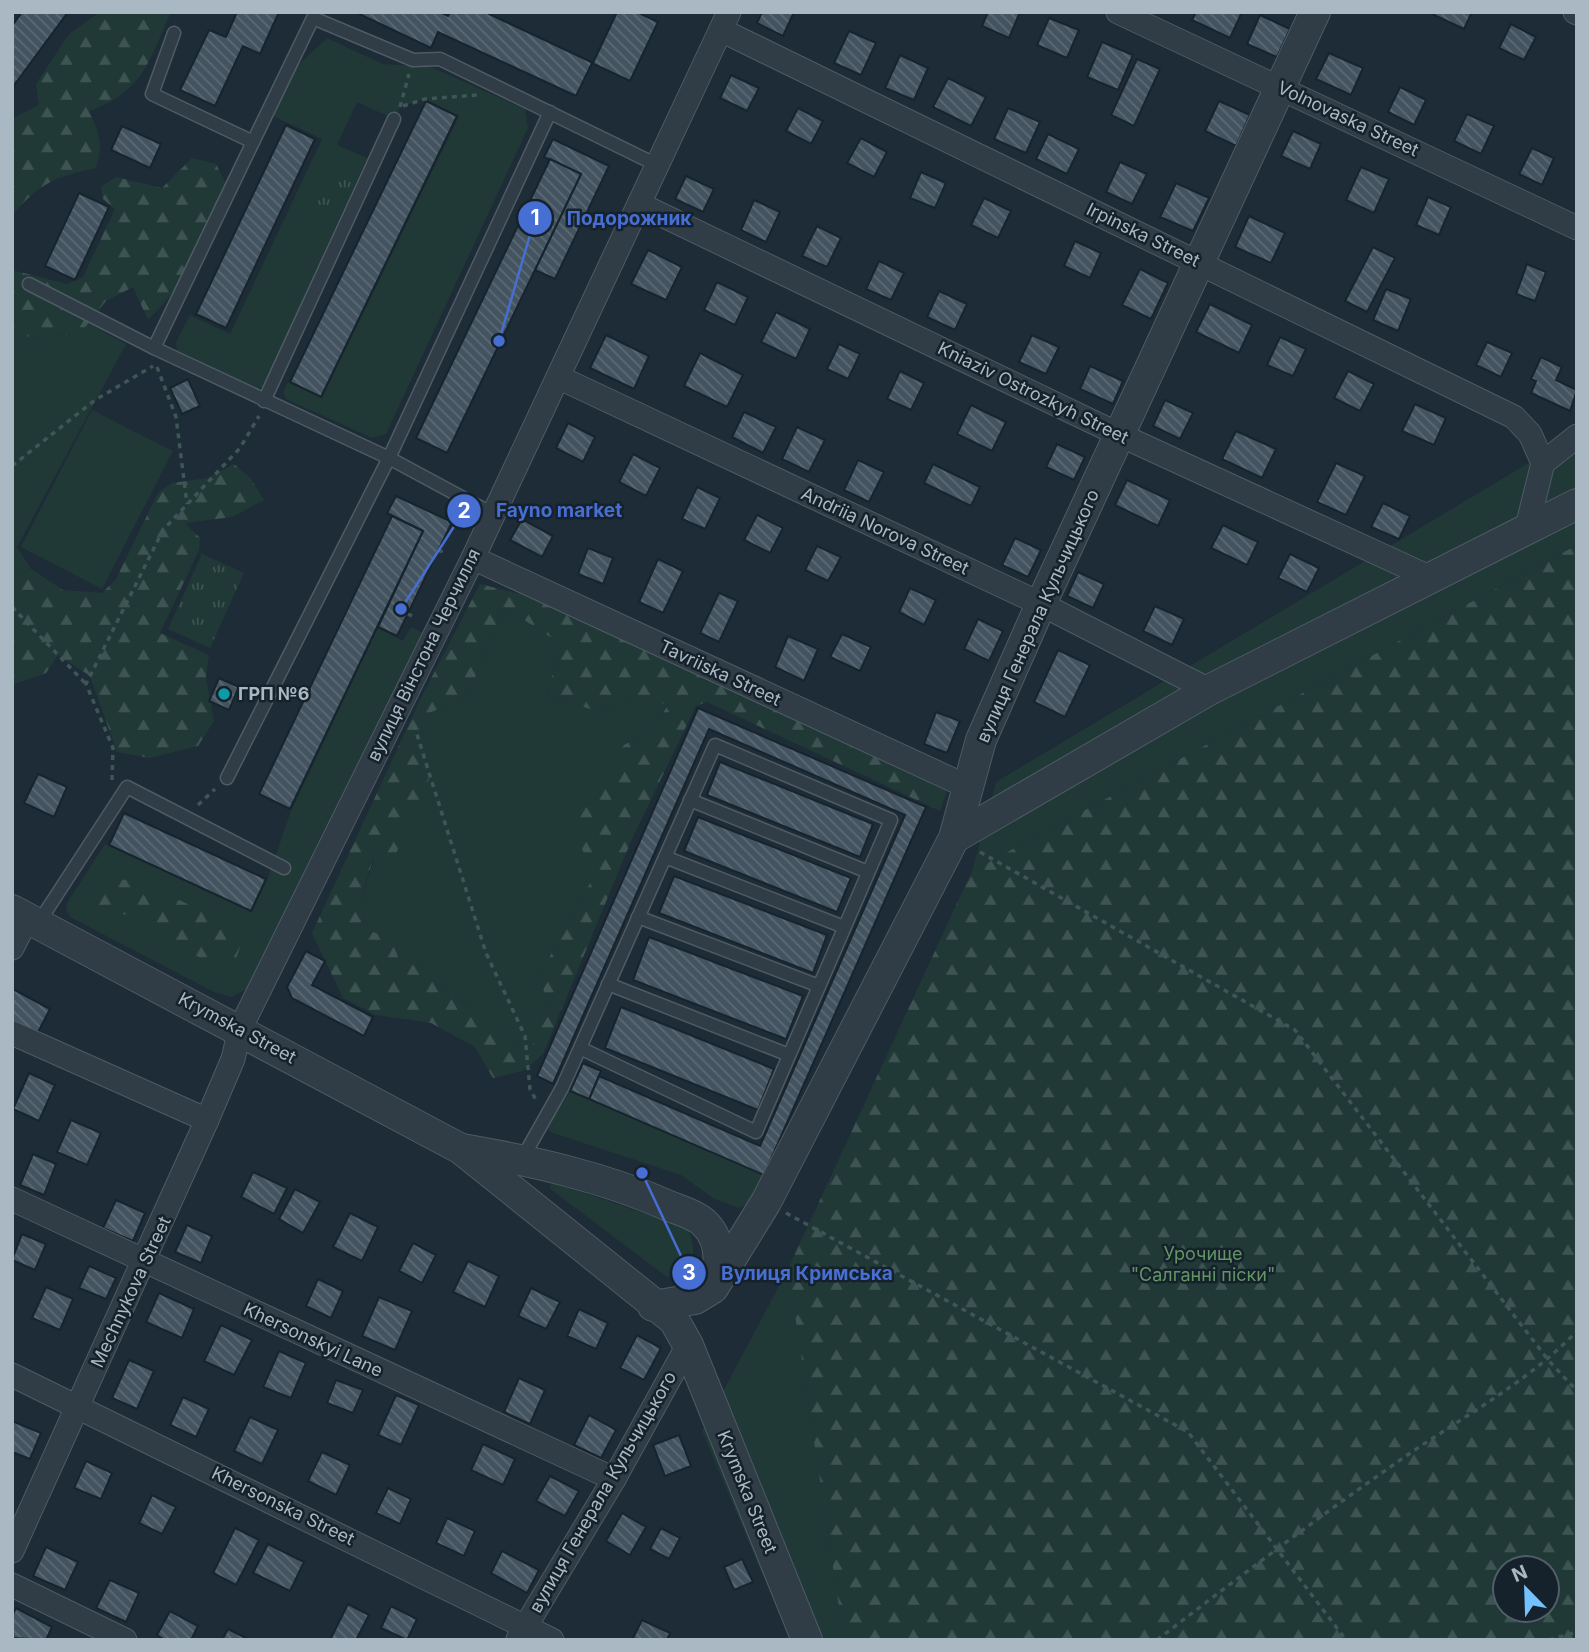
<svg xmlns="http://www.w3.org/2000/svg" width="1589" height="1652" font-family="Inter,sans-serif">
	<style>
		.grass { fill: #203937 }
		.forest { fill: url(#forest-firs); fill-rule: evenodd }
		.park { fill: url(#park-tufts) }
		.building { fill: url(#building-back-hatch); stroke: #18242d; stroke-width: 2 }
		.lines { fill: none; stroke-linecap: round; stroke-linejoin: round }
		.service-casing { stroke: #4e5b65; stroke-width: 15 }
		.minor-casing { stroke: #4e5b65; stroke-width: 25 }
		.tertiary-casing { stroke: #4e5b65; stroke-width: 32 }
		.path { stroke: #3e5655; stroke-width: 3.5; stroke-dasharray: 5 5; stroke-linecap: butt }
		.service { stroke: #303d46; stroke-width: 12 }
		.minor { stroke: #303d46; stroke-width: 23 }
		.tertiary { stroke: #303d46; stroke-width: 30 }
		.culture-dot { fill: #0f9aa8; stroke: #16222b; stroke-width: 2.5 }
		.labels { text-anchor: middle; stroke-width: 5; stroke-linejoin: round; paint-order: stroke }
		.street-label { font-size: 18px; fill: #aab8c4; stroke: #16222b }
		.poi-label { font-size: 18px; font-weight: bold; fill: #aab8c4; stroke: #16222b; text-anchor: start }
		.park-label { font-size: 18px; fill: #619564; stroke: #16222b }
		.leader { fill: none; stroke: #476ed2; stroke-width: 2.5 }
		.callout-dot { fill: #476ed2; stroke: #16222b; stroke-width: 2.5 }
		.mark-label { font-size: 21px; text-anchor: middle; font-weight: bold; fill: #fff }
		.callout-label { font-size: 19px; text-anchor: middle; font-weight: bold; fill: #476ed2; stroke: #16222b; stroke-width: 5; stroke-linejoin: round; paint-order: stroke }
	</style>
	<defs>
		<pattern id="forest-firs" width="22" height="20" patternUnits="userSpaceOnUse" patternTransform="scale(1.75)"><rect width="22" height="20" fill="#203937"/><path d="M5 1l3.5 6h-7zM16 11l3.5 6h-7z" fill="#3e5452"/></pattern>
		<pattern id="park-tufts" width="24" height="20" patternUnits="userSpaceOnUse" patternTransform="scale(1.75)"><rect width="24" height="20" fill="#203937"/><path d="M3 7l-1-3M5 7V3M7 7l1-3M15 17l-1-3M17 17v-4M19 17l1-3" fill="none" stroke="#3e5452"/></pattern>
		<pattern id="building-back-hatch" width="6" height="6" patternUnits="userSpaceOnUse" patternTransform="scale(1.75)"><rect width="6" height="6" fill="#435460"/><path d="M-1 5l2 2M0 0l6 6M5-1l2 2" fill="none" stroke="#5b6a75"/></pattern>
	</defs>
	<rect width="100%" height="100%" fill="#1d2c36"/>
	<g class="grass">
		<polygon points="327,38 383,64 431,67 525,109 528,128 386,434 372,438 286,399 283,392 288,382 322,398 459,116 425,99 400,107 394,119 357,102 337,145 367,158 263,387 255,389 177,350 176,342 190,315 230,334 322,139 273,116 295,68"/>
		<polygon points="88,323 126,344 17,547 31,569 12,577 12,337 78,335"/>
		<polygon points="92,410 173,451 102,589 21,547"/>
		<polygon points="1577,434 1577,545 972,871 996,782"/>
		<polygon points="504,607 561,644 547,695 599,712 627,699 668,703 656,726 624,745 595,874 539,976 547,1001 533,1045 543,1054 523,1071 512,1033 484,1031 474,1007 449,994 434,972 399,959 390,938 369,931 359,905 374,860 431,774 420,717 467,697"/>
		<polygon points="411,627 427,635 247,989 231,997 214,992 70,917 66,910 67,903 105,844 252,912 267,880 291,811 378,628 403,641"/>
		<polygon points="570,1091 764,1175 750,1204 738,1208 713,1198 681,1175 550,1132 548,1126"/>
		<path d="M553 1182 687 1228C699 1248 694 1275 667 1277L549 1188Z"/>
		<polygon points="788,1269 844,1640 790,1640 702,1431"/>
	</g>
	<g class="forest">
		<path d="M100 12H171C149 61 143 92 89 111 99 133 104 144 96 168 56 176 38 184 12 216V122L15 117 39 105 36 84 69 34Z"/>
		<polygon points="192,158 216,164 226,184 174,292 148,320 133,287 106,301 79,335 12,337 12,270 67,284 83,277 115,209 103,199 101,187 116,177 162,188"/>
		<polygon points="234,464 251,479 264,500 232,517 185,523 200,538 199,550 160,633 209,655 206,677 214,721 198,746 149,758 117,752 90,676 58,655 46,673 12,685 12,577 31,569 63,590 102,593 116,579 158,493 172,483 208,478"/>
		<path d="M1577 545V1640H844L788 1269 972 871ZM1547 1568V1610H1505V1568Z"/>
		<polygon points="480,584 524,595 949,785 940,811 707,702 696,706 632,839 543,1054 533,1045 547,1001 539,976 595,874 572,830 624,745 656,726 668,704 627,699 599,712 547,695 561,644 504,607 467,697 420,717 431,774 395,856 373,860 359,905 369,931 390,937 399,959 434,972 449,994 474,1007 484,1030 512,1033 523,1071 493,1078 475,1047 431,1023 376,1015 343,998 312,933 421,698"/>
		<polygon points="116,879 140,881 245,932 236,959 217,965 159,939 140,918 95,908 96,892"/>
	</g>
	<g class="park">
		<polygon points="334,164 356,174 336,219 315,209"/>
		<polygon points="202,554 244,573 210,648 168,629"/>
	</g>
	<g class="building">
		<polygon points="22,12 68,12 12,88 12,26"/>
		<polygon points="237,12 279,12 260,54 243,46 215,106 180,90 209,30 226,37"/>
		<polygon points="355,12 440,12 448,16 450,12 485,12 593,63 617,12 637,12 658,22 630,81 592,63 576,96 438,32 431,48"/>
		<polygon points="762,12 794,12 783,36 757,23"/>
		<polygon points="988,12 1020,12 1009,38 982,26"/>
		<polygon points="1196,12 1242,12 1230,38 1192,20"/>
		<polygon points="1435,12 1472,12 1464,29 1434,15"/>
		<polygon points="1260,15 1290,29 1277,57 1247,44"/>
		<polygon points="1049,18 1079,30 1067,58 1037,45"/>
		<polygon points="1511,24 1536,37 1524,60 1499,48"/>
		<polygon points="849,31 876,43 861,75 834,63"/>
		<polygon points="1102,42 1133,55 1118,90 1087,77"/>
		<polygon points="1329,53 1363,68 1351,95 1316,79"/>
		<polygon points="900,55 928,68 914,100 885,88"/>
		<polygon points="1137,59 1160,69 1134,126 1111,115"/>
		<polygon points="731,75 759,88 747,111 720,98"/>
		<polygon points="948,78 986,97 971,126 933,107"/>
		<polygon points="1400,87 1426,100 1414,125 1388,112"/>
		<polygon points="426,101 457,116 321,397 290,382"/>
		<polygon points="1219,101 1250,115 1236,146 1205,131"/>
		<polygon points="798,108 823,121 811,144 786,131"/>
		<polygon points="1008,108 1040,122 1026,153 994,139"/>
		<polygon points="1467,114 1494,126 1481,154 1454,141"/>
		<polygon points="286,125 315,139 226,328 196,314"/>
		<polygon points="122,126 161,144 150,168 111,150"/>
		<polygon points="1293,131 1321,144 1310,169 1281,156"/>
		<polygon points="1048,134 1079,149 1067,174 1036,159"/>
		<polygon points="861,138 887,152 874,177 847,163"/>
		<polygon points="553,139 609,166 555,279 535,270 581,174 544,157"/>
		<polygon points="1532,148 1554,158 1542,185 1519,174"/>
		<polygon points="550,159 581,174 447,453 416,438"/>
		<polygon points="1120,162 1147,174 1132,204 1106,192"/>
		<polygon points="1361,167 1389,179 1374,213 1346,200"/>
		<polygon points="921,172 946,183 935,208 910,198"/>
		<polygon points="686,176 714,189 703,212 675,199"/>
		<polygon points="1176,183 1209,198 1193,231 1160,217"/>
		<polygon points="79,193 109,207 75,280 45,266"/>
		<polygon points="1428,197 1451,207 1439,235 1416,225"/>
		<polygon points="984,198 1011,211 998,238 971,225"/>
		<polygon points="754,200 780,212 766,242 741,230"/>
		<polygon points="1249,216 1285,233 1271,263 1235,247"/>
		<polygon points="817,226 841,238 827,267 802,256"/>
		<polygon points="1075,241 1101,253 1090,278 1064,266"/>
		<polygon points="1373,247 1395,258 1367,312 1345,301"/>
		<polygon points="648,250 682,267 666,300 631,284"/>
		<polygon points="879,261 904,273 891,300 866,289"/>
		<polygon points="1527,264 1546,272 1535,301 1516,294"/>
		<polygon points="1140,269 1168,283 1151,319 1122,305"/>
		<polygon points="717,282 748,297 735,325 704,310"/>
		<polygon points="1386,289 1411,299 1398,331 1373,320"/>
		<polygon points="939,291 967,304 955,330 927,317"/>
		<polygon points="1210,304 1252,325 1239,353 1196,332"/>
		<polygon points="776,312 810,329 796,359 761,342"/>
		<polygon points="606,335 649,356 634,389 590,368"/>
		<polygon points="1032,335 1059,347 1046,374 1019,362"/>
		<polygon points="1280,337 1306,349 1293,376 1267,365"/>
		<polygon points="1487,342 1512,353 1501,377 1476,365"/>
		<polygon points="839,344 860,354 848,379 827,369"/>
		<polygon points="700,353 743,375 727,407 684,386"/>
		<polygon points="1541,357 1562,367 1556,380 1577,390 1570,411 1531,393 1536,381 1531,379"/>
		<polygon points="1090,366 1123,381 1113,404 1080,389"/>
		<polygon points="900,371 924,383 911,410 887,399"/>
		<polygon points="1348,371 1374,384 1360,411 1334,398"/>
		<polygon points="188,379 200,406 182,414 170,388"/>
		<polygon points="1165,400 1193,413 1180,439 1153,426"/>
		<polygon points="1415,404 1446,418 1434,445 1402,431"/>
		<polygon points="971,405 1006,422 992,451 957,434"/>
		<polygon points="744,412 776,427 763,453 732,437"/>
		<polygon points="568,423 595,437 583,462 556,448"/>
		<polygon points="797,427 825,440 809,472 782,459"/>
		<polygon points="1236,431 1276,449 1262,478 1222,459"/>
		<polygon points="1057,444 1085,457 1074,480 1046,467"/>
		<polygon points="633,454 660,468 646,496 619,482"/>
		<polygon points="858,460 884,472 869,502 844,490"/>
		<polygon points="1336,463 1365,476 1346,515 1317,502"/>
		<polygon points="933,464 980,487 971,506 924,483"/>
		<polygon points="1127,480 1170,500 1158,526 1115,505"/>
		<polygon points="697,487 720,498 705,529 682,519"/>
		<polygon points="396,496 452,522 397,636 378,627 423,531 387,513"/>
		<polygon points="1383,503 1410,516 1399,539 1371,527"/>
		<polygon points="757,515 783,528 770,553 744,540"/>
		<polygon points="392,516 423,531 290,809 259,794"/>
		<polygon points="522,519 553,536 542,557 510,540"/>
		<polygon points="1223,525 1258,542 1247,565 1211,548"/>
		<polygon points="1015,538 1041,550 1028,577 1002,565"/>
		<polygon points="817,546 841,557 828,581 805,570"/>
		<polygon points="588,548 613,558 603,584 578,574"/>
		<polygon points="1290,554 1319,568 1307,592 1278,578"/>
		<polygon points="658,559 683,571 663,613 639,602"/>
		<polygon points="1078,572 1104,584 1093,608 1067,596"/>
		<polygon points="910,588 936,600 924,625 899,612"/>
		<polygon points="719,593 738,601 719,642 700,633"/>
		<polygon points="1155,606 1184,619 1172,645 1143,631"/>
		<polygon points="978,619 1003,631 989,661 964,649"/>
		<polygon points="842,634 871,647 860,671 830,657"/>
		<polygon points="788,636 818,649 804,681 775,667"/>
		<polygon points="1058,650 1090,665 1065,717 1034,702"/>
		<polygon points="219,678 239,687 229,710 209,701"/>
		<polygon points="698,708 926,807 764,1175 589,1099 599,1076 760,1146 905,815 709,729 553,1084 537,1076"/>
		<polygon points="936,712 960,721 947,753 924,744"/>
		<polygon points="720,762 873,824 860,857 707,795"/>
		<polygon points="38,774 67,787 54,817 24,803"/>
		<polygon points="124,813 266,879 251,911 109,845"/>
		<polygon points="698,817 851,878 837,912 684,851"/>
		<polygon points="674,876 827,935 813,973 659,913"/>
		<polygon points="649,937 803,996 786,1039 633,980"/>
		<polygon points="306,951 325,961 312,985 373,1017 364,1036 292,998 287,987"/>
		<polygon points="13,989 50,1009 37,1034 12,1021"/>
		<polygon points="621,1007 774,1069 758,1110 605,1048"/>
		<polygon points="583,1063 601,1071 589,1099 570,1091"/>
		<polygon points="29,1073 55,1085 39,1121 13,1109"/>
		<polygon points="71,1120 101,1133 87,1165 57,1152"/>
		<polygon points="33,1154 56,1164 44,1195 20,1185"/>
		<polygon points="253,1172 287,1188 274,1214 241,1197"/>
		<polygon points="295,1189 320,1202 303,1233 279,1219"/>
		<polygon points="116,1200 145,1213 133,1241 103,1228"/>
		<polygon points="350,1213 378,1227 362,1261 333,1247"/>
		<polygon points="187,1225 212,1236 201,1263 175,1252"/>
		<polygon points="22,1234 46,1244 35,1270 12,1260"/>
		<polygon points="413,1243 436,1255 422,1283 399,1271"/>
		<polygon points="468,1261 499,1276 485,1307 453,1292"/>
		<polygon points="89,1266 116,1278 106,1299 79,1288"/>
		<polygon points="318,1279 343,1291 331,1318 306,1306"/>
		<polygon points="46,1287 73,1299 60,1330 32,1318"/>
		<polygon points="531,1288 560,1302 546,1329 518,1316"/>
		<polygon points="159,1293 194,1309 182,1338 146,1322"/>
		<polygon points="379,1297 412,1311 395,1350 362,1336"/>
		<polygon points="579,1309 608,1323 596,1349 567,1336"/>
		<polygon points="221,1325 252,1340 234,1375 204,1361"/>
		<polygon points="637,1335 661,1348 644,1380 620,1368"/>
		<polygon points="279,1351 306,1363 291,1398 263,1387"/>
		<polygon points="129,1360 154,1371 137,1409 112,1398"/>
		<polygon points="519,1378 545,1390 530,1424 504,1412"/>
		<polygon points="336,1380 363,1390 353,1413 327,1403"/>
		<polygon points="396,1395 419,1405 401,1445 378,1435"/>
		<polygon points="183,1397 209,1409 196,1437 170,1425"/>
		<polygon points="589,1415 616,1430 601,1458 574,1445"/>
		<polygon points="250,1417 278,1430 262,1464 234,1451"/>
		<polygon points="12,1421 41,1433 30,1459 12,1452"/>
		<polygon points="679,1435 691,1466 665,1476 653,1445"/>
		<polygon points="483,1444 515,1459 503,1485 471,1470"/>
		<polygon points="322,1452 350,1465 336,1495 308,1481"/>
		<polygon points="86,1461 112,1473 101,1499 74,1488"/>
		<polygon points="550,1476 579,1491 565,1516 536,1501"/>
		<polygon points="388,1488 411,1499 400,1524 376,1513"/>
		<polygon points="152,1495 176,1507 162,1534 139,1523"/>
		<polygon points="622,1513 646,1527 630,1555 606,1541"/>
		<polygon points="447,1518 475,1531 464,1556 436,1543"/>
		<polygon points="235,1528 259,1540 236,1585 213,1573"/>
		<polygon points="661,1528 680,1538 669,1559 650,1549"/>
		<polygon points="268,1544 304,1562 290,1591 253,1573"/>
		<polygon points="46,1547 78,1562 65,1590 33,1576"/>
		<polygon points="502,1551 539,1570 527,1593 491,1573"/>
		<polygon points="742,1559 753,1582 734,1590 724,1567"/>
		<polygon points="110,1580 139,1593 126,1622 96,1608"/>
		<polygon points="348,1604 369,1615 356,1640 333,1640 331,1638"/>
		<polygon points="391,1606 417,1619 407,1640 381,1628"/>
		<polygon points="16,1608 52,1627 46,1640 12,1638 12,1616"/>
		<polygon points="170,1611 198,1626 191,1640 165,1640 157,1635"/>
		<polygon points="642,1620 670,1633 667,1640 632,1640"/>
		<polygon points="228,1629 250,1640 222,1640"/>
	</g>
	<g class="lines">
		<g class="service-casing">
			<g id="service">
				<polyline points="174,33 152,94 253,142 313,18 413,60 440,59 657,165"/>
				<polyline points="253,142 154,348 389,458 493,514"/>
				<polyline points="29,284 154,348"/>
				<polyline points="264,401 394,119"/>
				<polyline points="227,778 389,458 550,112"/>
				<polyline points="690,800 868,872"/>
				<polyline points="665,857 844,927"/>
				<polyline points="638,917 819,986"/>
				<polyline points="39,922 127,787 284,868"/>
				<polyline points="608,984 789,1055"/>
				<polyline points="522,1159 562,1088 580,1048 715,745 891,820 756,1132 580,1048"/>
			</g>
		</g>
		<g class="minor-casing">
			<g id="minor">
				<polyline points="1118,12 1577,228"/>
				<polyline points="1575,12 1577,13"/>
				<polyline points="721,30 1514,417 1530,434 1543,463"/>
				<polyline points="639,204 1120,435 1429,577"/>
				<polyline points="558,377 1041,604 1209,690"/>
				<polyline points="1526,531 1543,463 1577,436"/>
				<polyline points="473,558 968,787"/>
				<polyline points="12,948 28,917"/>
				<polyline points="12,1033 207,1120"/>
				<polyline points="12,1199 614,1479"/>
				<polyline points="12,1375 552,1640"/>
				<polyline points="12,1551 207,1120 233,1059 240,1029 473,558 729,12"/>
				<polyline points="12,1585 125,1640"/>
				<polyline points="518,1639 614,1479 688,1345"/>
			</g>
		</g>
		<g class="tertiary-casing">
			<g id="tertiary">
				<polyline points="954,838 1209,690 1577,504"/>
				<polyline points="12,910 461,1149 674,1320 688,1345 807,1640"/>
				<path d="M462 1149C532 1161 604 1177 669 1206 679 1210 694 1214 703 1222 720 1237 721 1260 715 1281"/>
				<polyline points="653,1306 695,1299 713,1288 766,1202 954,838 981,740 1041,604 1315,12"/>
			</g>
		</g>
		<g class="path">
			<polyline points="403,106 425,99 478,95"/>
			<polyline points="400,107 409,74"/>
			<polyline points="157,367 176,417 187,504"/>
			<polyline points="12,466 95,400 153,366"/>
			<polyline points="438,550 443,552"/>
			<polyline points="12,607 86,684"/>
			<polyline points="408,614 412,616"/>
			<polyline points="414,725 486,953 525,1036 530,1089 537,1102"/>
			<polyline points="112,780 113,748 86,684 163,530 240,448 259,416"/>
			<polyline points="198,805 215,789"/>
			<polyline points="980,852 1295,1030 1549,1361 1577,1391"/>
			<polyline points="786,1213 1188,1432 1346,1640"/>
			<path d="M1157 1640C1239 1577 1321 1515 1406 1456 1464 1416 1528 1382 1577 1331"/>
			<polyline points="1549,1640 1577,1632"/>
		</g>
		<use href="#service" class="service"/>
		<use href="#minor" class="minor"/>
		<use href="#tertiary" class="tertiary"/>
	</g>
	<circle class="culture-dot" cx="224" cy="694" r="7"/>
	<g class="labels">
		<g class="street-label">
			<text transform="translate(1348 119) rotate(25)" y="6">Volnovaska Street</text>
			<text transform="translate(1143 235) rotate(26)" y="6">Irpinska Street</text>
			<text transform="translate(1033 393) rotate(26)" y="6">Kniaziv Ostrozkyh Street</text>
			<text transform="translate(885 531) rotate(25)" y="6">Andriia Norova Street</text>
			<text transform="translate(1038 616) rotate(-66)" y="6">вулиця Генерала Кульчицького</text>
			<text transform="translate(424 655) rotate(-64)" y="6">вулиця Вінстона Черчилля</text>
			<text transform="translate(720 673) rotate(25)" y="6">Tavriiska Street</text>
			<text transform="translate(237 1028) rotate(28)" y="6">Krymska Street</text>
			<text transform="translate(131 1292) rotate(-65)" y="6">Mechnykova Street</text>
			<text transform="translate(313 1340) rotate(25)" y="6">Khersonskyi Lane</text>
			<text transform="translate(603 1492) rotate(-60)" y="6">вулиця Генерала Кульчицького</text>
			<text transform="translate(747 1492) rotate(68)" y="6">Krymska Street</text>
			<text transform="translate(283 1506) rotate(26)" y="6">Khersonska Street</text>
		</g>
		<g class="poi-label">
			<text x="238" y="700">ГРП №6</text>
		</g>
		<g class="park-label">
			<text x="1203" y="1260">Урочище<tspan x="1203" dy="21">"Салганні піски"</tspan></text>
		</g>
	</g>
	<path class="leader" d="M499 341L535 218M401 609L464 511M642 1173L689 1273"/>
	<g class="callout-dot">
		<circle cx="499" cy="341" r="7"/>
		<circle cx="401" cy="609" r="7"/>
		<circle cx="642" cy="1173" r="7"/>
		<circle cx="535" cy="218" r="18"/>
		<circle cx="464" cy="511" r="18"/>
		<circle cx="689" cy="1273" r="18"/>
	</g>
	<g class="mark-label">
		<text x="535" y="225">1</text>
		<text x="464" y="518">2</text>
		<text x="689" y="1280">3</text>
	</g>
	<g class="callout-label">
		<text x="629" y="225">Подорожник</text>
		<text x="559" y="517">Fayno market</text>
		<text x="807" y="1280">Вулиця Кримська</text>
	</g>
	<rect width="1589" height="1652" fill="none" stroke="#aab8c4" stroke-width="28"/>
	<g transform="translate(1526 1589) rotate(337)"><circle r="33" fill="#16222b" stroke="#515e68" stroke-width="2"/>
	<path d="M0-5L12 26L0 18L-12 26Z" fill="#74c1ff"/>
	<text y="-10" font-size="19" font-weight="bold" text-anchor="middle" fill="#aab8c4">N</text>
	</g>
</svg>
